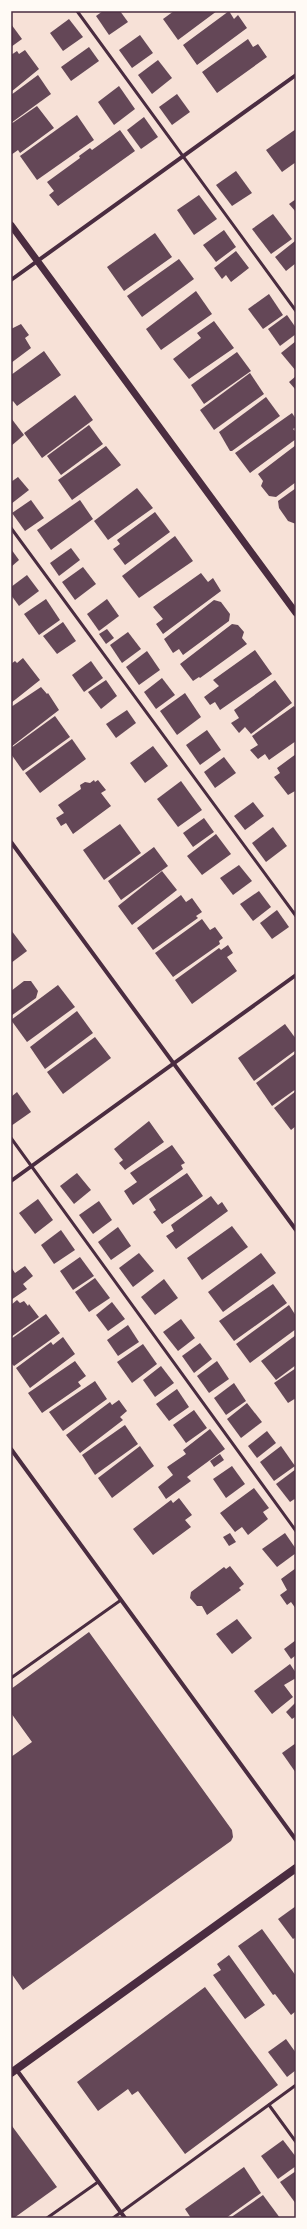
<svg xmlns="http://www.w3.org/2000/svg" width="307" height="2229" font-family="Cabin,sans-serif">
	<style>
		.building { fill: #644757 }
		.lines { fill: none; stroke-linecap: round; stroke-linejoin: round }
		.service { stroke: #4a2c40; stroke-width: 3 }
		.minor { stroke: #4a2c40; stroke-width: 4 }
		.tertiary { stroke: #4a2c40; stroke-width: 7 }
		.secondary { stroke: #4a2c40; stroke-width: 8 }
		.neatline { fill: none; stroke: #4a2c40; stroke-width: 1.5 }
	</style>
	<rect width="100%" height="100%" fill="#f7e1d7"/>
	<g class="building">
		<polygon points="103,11 120,11 128,22 109,35 96,16"/>
		<polygon points="174,11 217,11 178,40 163,19"/>
		<polygon points="229,11 234,19 238,15 247,28 197,65 183,45"/>
		<polygon points="69,19 83,37 63,51 50,33"/>
		<polygon points="11,24 22,39 11,47"/>
		<polygon points="140,35 153,53 132,68 119,50"/>
		<polygon points="248,39 253,47 258,44 267,57 217,93 202,72"/>
		<polygon points="89,47 99,61 71,81 61,67"/>
		<polygon points="25,50 39,69 11,92 11,55 17,51 19,54"/>
		<polygon points="158,60 172,78 152,94 138,75"/>
		<polygon points="38,75 51,94 11,123 11,95"/>
		<polygon points="119,86 135,109 114,125 98,102"/>
		<polygon points="177,94 190,112 172,125 159,107"/>
		<polygon points="37,106 54,128 20,153 18,150 11,155 11,124"/>
		<polygon points="77,115 94,140 37,180 20,156"/>
		<polygon points="144,117 158,137 141,149 127,130"/>
		<polygon points="296,129 296,162 282,172 266,150"/>
		<polygon points="120,130 135,151 58,206 49,195 54,191 47,182 80,158 79,156 90,148 92,150"/>
		<polygon points="236,171 252,193 232,206 216,185"/>
		<polygon points="199,195 217,219 194,235 177,210"/>
		<polygon points="296,199 296,212 289,204"/>
		<polygon points="273,214 292,239 271,254 252,229"/>
		<polygon points="224,230 236,247 216,262 203,245"/>
		<polygon points="155,233 172,257 124,291 107,267"/>
		<polygon points="295,241 296,263 286,271 275,257"/>
		<polygon points="236,251 249,268 231,282 226,275 222,279 214,268"/>
		<polygon points="179,259 194,279 142,317 127,296"/>
		<polygon points="196,291 212,314 161,350 146,329"/>
		<polygon points="269,294 283,315 263,329 248,309"/>
		<polygon points="287,315 296,328 296,334 280,346 268,329"/>
		<polygon points="214,321 234,348 189,379 173,359 201,338 197,333"/>
		<polygon points="21,324 29,335 25,338 31,348 11,363 11,329"/>
		<polygon points="296,341 296,371 281,353"/>
		<polygon points="44,351 61,375 17,406 13,401 11,402 11,375"/>
		<polygon points="237,352 251,371 204,404 191,385"/>
		<polygon points="250,373 264,394 214,430 200,410"/>
		<polygon points="296,376 296,389 295,389 289,382"/>
		<polygon points="75,395 93,420 42,458 24,433"/>
		<polygon points="266,397 280,416 232,451 230,451 219,432"/>
		<polygon points="292,413 296,419 296,427 293,429 296,432 296,439 250,473 235,453"/>
		<polygon points="11,418 24,435 11,446"/>
		<polygon points="89,425 103,444 61,475 47,456"/>
		<polygon points="296,445 296,482 276,497 269,496 261,486 263,481 258,474"/>
		<polygon points="106,446 121,465 72,500 58,480"/>
		<polygon points="18,477 29,490 11,504 11,482"/>
		<polygon points="137,488 153,508 108,540 94,521"/>
		<polygon points="296,488 296,524 288,521 279,508 278,501"/>
		<polygon points="31,500 44,518 25,531 12,513"/>
		<polygon points="80,500 93,519 51,550 37,530"/>
		<polygon points="155,512 170,532 125,565 113,549 120,544 117,540"/>
		<polygon points="175,536 193,561 139,598 122,576"/>
		<polygon points="71,548 80,560 59,576 50,563"/>
		<polygon points="11,549 19,560 11,567"/>
		<polygon points="83,567 96,584 75,600 62,582"/>
		<polygon points="201,573 208,582 213,578 221,591 163,634 156,624 163,619 153,607"/>
		<polygon points="27,575 39,591 19,606 11,595 11,587"/>
		<polygon points="46,599 60,620 39,635 24,614"/>
		<polygon points="107,599 119,616 99,631 87,614"/>
		<polygon points="214,600 221,602 230,614 229,621 183,655 179,649 173,653 164,639"/>
		<polygon points="63,622 76,641 57,654 43,636"/>
		<polygon points="232,624 238,625 244,632 242,638 247,644 200,678 199,677 193,681 180,664"/>
		<polygon points="107,629 114,638 106,644 99,634"/>
		<polygon points="128,632 141,649 122,663 110,645"/>
		<polygon points="255,650 272,674 220,710 215,702 210,705 204,697 219,686 213,680"/>
		<polygon points="147,651 160,670 139,685 126,667"/>
		<polygon points="23,658 40,680 11,703 11,664 15,661 17,663"/>
		<polygon points="91,661 103,678 84,692 72,675"/>
		<polygon points="162,678 175,695 156,709 144,692"/>
		<polygon points="106,680 117,696 101,709 88,692"/>
		<polygon points="275,680 292,703 251,734 245,727 239,733 231,723 239,718 234,710"/>
		<polygon points="41,687 47,694 48,693 59,710 11,747 11,707"/>
		<polygon points="185,693 201,717 177,735 160,711"/>
		<polygon points="294,706 296,709 296,741 269,760 265,754 258,759 250,750 258,745 252,736"/>
		<polygon points="127,710 136,723 116,738 106,724"/>
		<polygon points="55,716 70,737 23,771 11,754 11,748"/>
		<polygon points="207,730 221,750 200,765 186,745"/>
		<polygon points="72,739 86,759 40,793 25,773"/>
		<polygon points="153,746 168,766 145,783 130,763"/>
		<polygon points="296,754 296,793 295,791 288,795 274,777 280,773 277,768"/>
		<polygon points="224,757 236,773 215,788 204,772"/>
		<polygon points="94,780 95,782 98,780 106,790 101,793 111,806 73,834 66,823 61,826 56,818 64,813 58,805 81,789 80,785 85,782 90,783"/>
		<polygon points="181,781 202,810 178,827 157,799"/>
		<polygon points="253,802 264,816 245,830 234,816"/>
		<polygon points="204,818 214,832 193,847 183,833"/>
		<polygon points="120,824 141,853 104,880 83,850"/>
		<polygon points="273,827 287,846 266,862 252,843"/>
		<polygon points="216,834 231,854 202,875 187,856"/>
		<polygon points="154,847 168,866 121,900 108,881"/>
		<polygon points="239,865 252,881 233,895 220,878"/>
		<polygon points="162,871 177,890 132,925 118,906"/>
		<polygon points="259,891 271,907 253,921 240,904"/>
		<polygon points="181,895 186,902 192,898 202,912 196,916 198,918 153,950 137,928"/>
		<polygon points="277,910 289,927 272,939 260,923"/>
		<polygon points="202,919 210,930 215,927 223,938 219,941 220,944 173,977 155,953"/>
		<polygon points="11,930 27,951 11,963"/>
		<polygon points="228,945 233,953 227,957 237,971 192,1004 175,980 219,948 221,950"/>
		<polygon points="24,981 31,981 38,991 36,998 11,1016 11,991"/>
		<polygon points="58,985 75,1007 27,1042 11,1020"/>
		<polygon points="77,1011 93,1033 45,1069 30,1047"/>
		<polygon points="285,1024 296,1039 296,1050 254,1081 238,1058"/>
		<polygon points="95,1037 111,1058 63,1094 47,1072"/>
		<polygon points="296,1053 296,1089 272,1106 256,1083"/>
		<polygon points="296,1091 296,1126 291,1130 274,1108"/>
		<polygon points="17,1092 31,1112 11,1126 11,1097"/>
		<polygon points="149,1121 164,1142 125,1170 119,1163 123,1160 114,1149"/>
		<polygon points="172,1145 185,1163 181,1165 183,1169 133,1205 124,1191 137,1182 130,1173"/>
		<polygon points="77,1173 91,1190 74,1204 60,1186"/>
		<polygon points="187,1173 203,1196 162,1224 153,1212 156,1210 149,1199"/>
		<polygon points="211,1196 218,1205 222,1202 228,1211 176,1249 166,1236 174,1231 171,1225"/>
		<polygon points="38,1199 53,1220 35,1234 19,1213"/>
		<polygon points="99,1201 112,1220 93,1234 79,1215"/>
		<polygon points="232,1226 248,1247 202,1280 187,1258"/>
		<polygon points="118,1227 131,1246 111,1260 98,1242"/>
		<polygon points="61,1230 75,1250 54,1264 41,1245"/>
		<polygon points="139,1253 154,1271 133,1287 119,1268"/>
		<polygon points="261,1253 276,1273 223,1312 208,1292"/>
		<polygon points="80,1257 94,1276 73,1290 60,1271"/>
		<polygon points="25,1266 33,1276 23,1284 27,1289 11,1300 11,1267 15,1273"/>
		<polygon points="95,1278 110,1298 89,1312 75,1292"/>
		<polygon points="164,1279 178,1298 155,1315 141,1297"/>
		<polygon points="273,1284 287,1303 234,1341 219,1321"/>
		<polygon points="17,1300 20,1303 24,1301 28,1306 29,1304 39,1317 11,1337 11,1305"/>
		<polygon points="112,1302 125,1319 108,1331 96,1315"/>
		<polygon points="289,1305 296,1316 296,1329 250,1363 236,1344"/>
		<polygon points="46,1314 60,1333 14,1366 11,1363 11,1339"/>
		<polygon points="181,1319 195,1338 178,1351 163,1332"/>
		<polygon points="128,1325 139,1342 118,1356 107,1340"/>
		<polygon points="296,1335 296,1365 276,1380 261,1361"/>
		<polygon points="63,1337 75,1354 30,1388 16,1368 51,1342 53,1345"/>
		<polygon points="200,1343 212,1359 194,1373 182,1356"/>
		<polygon points="143,1344 157,1364 132,1383 117,1362"/>
		<polygon points="75,1361 86,1376 78,1382 81,1386 42,1413 28,1393"/>
		<polygon points="217,1361 229,1379 209,1393 197,1376"/>
		<polygon points="161,1366 174,1383 155,1397 143,1380"/>
		<polygon points="296,1368 296,1398 288,1403 274,1383"/>
		<polygon points="95,1381 107,1399 63,1431 49,1412"/>
		<polygon points="234,1383 246,1401 226,1415 214,1398"/>
		<polygon points="177,1389 189,1407 169,1421 156,1404"/>
		<polygon points="119,1400 127,1411 120,1417 123,1420 80,1453 66,1435 110,1402 112,1405"/>
		<polygon points="247,1403 262,1422 241,1438 227,1419"/>
		<polygon points="194,1410 207,1428 186,1443 173,1425"/>
		<polygon points="125,1425 138,1444 95,1475 82,1455"/>
		<polygon points="210,1429 225,1449 187,1477 191,1481 166,1499 158,1487 173,1475 167,1467 186,1454 183,1450"/>
		<polygon points="267,1431 276,1443 257,1458 248,1446"/>
		<polygon points="140,1446 154,1466 112,1498 98,1478"/>
		<polygon points="281,1446 295,1466 274,1481 260,1462"/>
		<polygon points="220,1454 224,1460 214,1467 210,1461"/>
		<polygon points="232,1466 245,1484 226,1498 213,1479"/>
		<polygon points="296,1469 296,1498 290,1502 276,1484"/>
		<polygon points="254,1488 269,1508 263,1512 268,1519 248,1535 242,1527 235,1532 220,1513"/>
		<polygon points="179,1498 192,1515 185,1520 191,1527 153,1555 133,1529 171,1500 173,1503"/>
		<polygon points="230,1533 236,1542 229,1546 223,1537"/>
		<polygon points="285,1533 296,1549 296,1553 277,1567 262,1549"/>
		<polygon points="230,1566 244,1584 239,1588 241,1590 207,1615 202,1606 197,1606 190,1598 191,1592 224,1567 226,1569"/>
		<polygon points="296,1568 296,1609 291,1602 287,1605 280,1595 287,1590 281,1579"/>
		<polygon points="237,1619 252,1638 232,1654 216,1634"/>
		<polygon points="89,1632 232,1830 233,1837 231,1841 23,1990 11,1973 11,1757 32,1742 11,1713 11,1689"/>
		<polygon points="296,1640 296,1655 291,1659 284,1649"/>
		<polygon points="290,1664 296,1673 296,1678 284,1685 293,1697 272,1714 254,1691"/>
		<polygon points="296,1702 296,1718 295,1717 292,1719 286,1712"/>
		<polygon points="296,1743 296,1773 282,1753"/>
		<polygon points="296,1906 296,1937 293,1939 278,1919"/>
		<polygon points="262,1929 296,1976 296,2011 291,2015 275,1994 273,1995 238,1946"/>
		<polygon points="229,1955 265,2005 245,2019 213,1975 221,1970 217,1964"/>
		<polygon points="205,1987 278,2085 185,2154 138,2091 132,2095 128,2089 98,2111 77,2082"/>
		<polygon points="286,2039 296,2053 296,2070 287,2077 268,2052"/>
		<polygon points="12,2126 57,2187 14,2218 11,2218"/>
		<polygon points="283,2140 296,2157 296,2166 278,2179 261,2156"/>
		<polygon points="244,2167 261,2193 226,2218 191,2218 185,2209"/>
		<polygon points="296,2171 296,2204 280,2182"/>
		<polygon points="263,2195 280,2218 230,2218"/>
	</g>
	<g class="lines">
		<g class="service">
			<polyline points="77,11 296,311"/>
			<polyline points="11,528 296,916"/>
			<polyline points="11,1138 296,1531"/>
			<polyline points="11,1678 121,1600"/>
			<polyline points="269,2105 296,2142"/>
			<polyline points="47,2218 98,2182"/>
			<polyline points="113,2218 296,2085"/>
		</g>
		<g class="minor">
			<polyline points="11,280 296,75"/>
			<polyline points="11,842 296,1230"/>
			<polyline points="11,1181 296,975"/>
			<polyline points="11,1449 296,1840"/>
			<polyline points="16,2069 125,2218"/>
		</g>
		<polyline class="tertiary" points="11,225 296,613"/>
		<polyline class="secondary" points="11,2073 296,1868"/>
	</g>
	<rect width="307" height="2229" fill="none" stroke="#fffaf5" stroke-width="24"/>
	<rect x="12" y="12" width="283" height="2205" class="neatline"/>
</svg>
